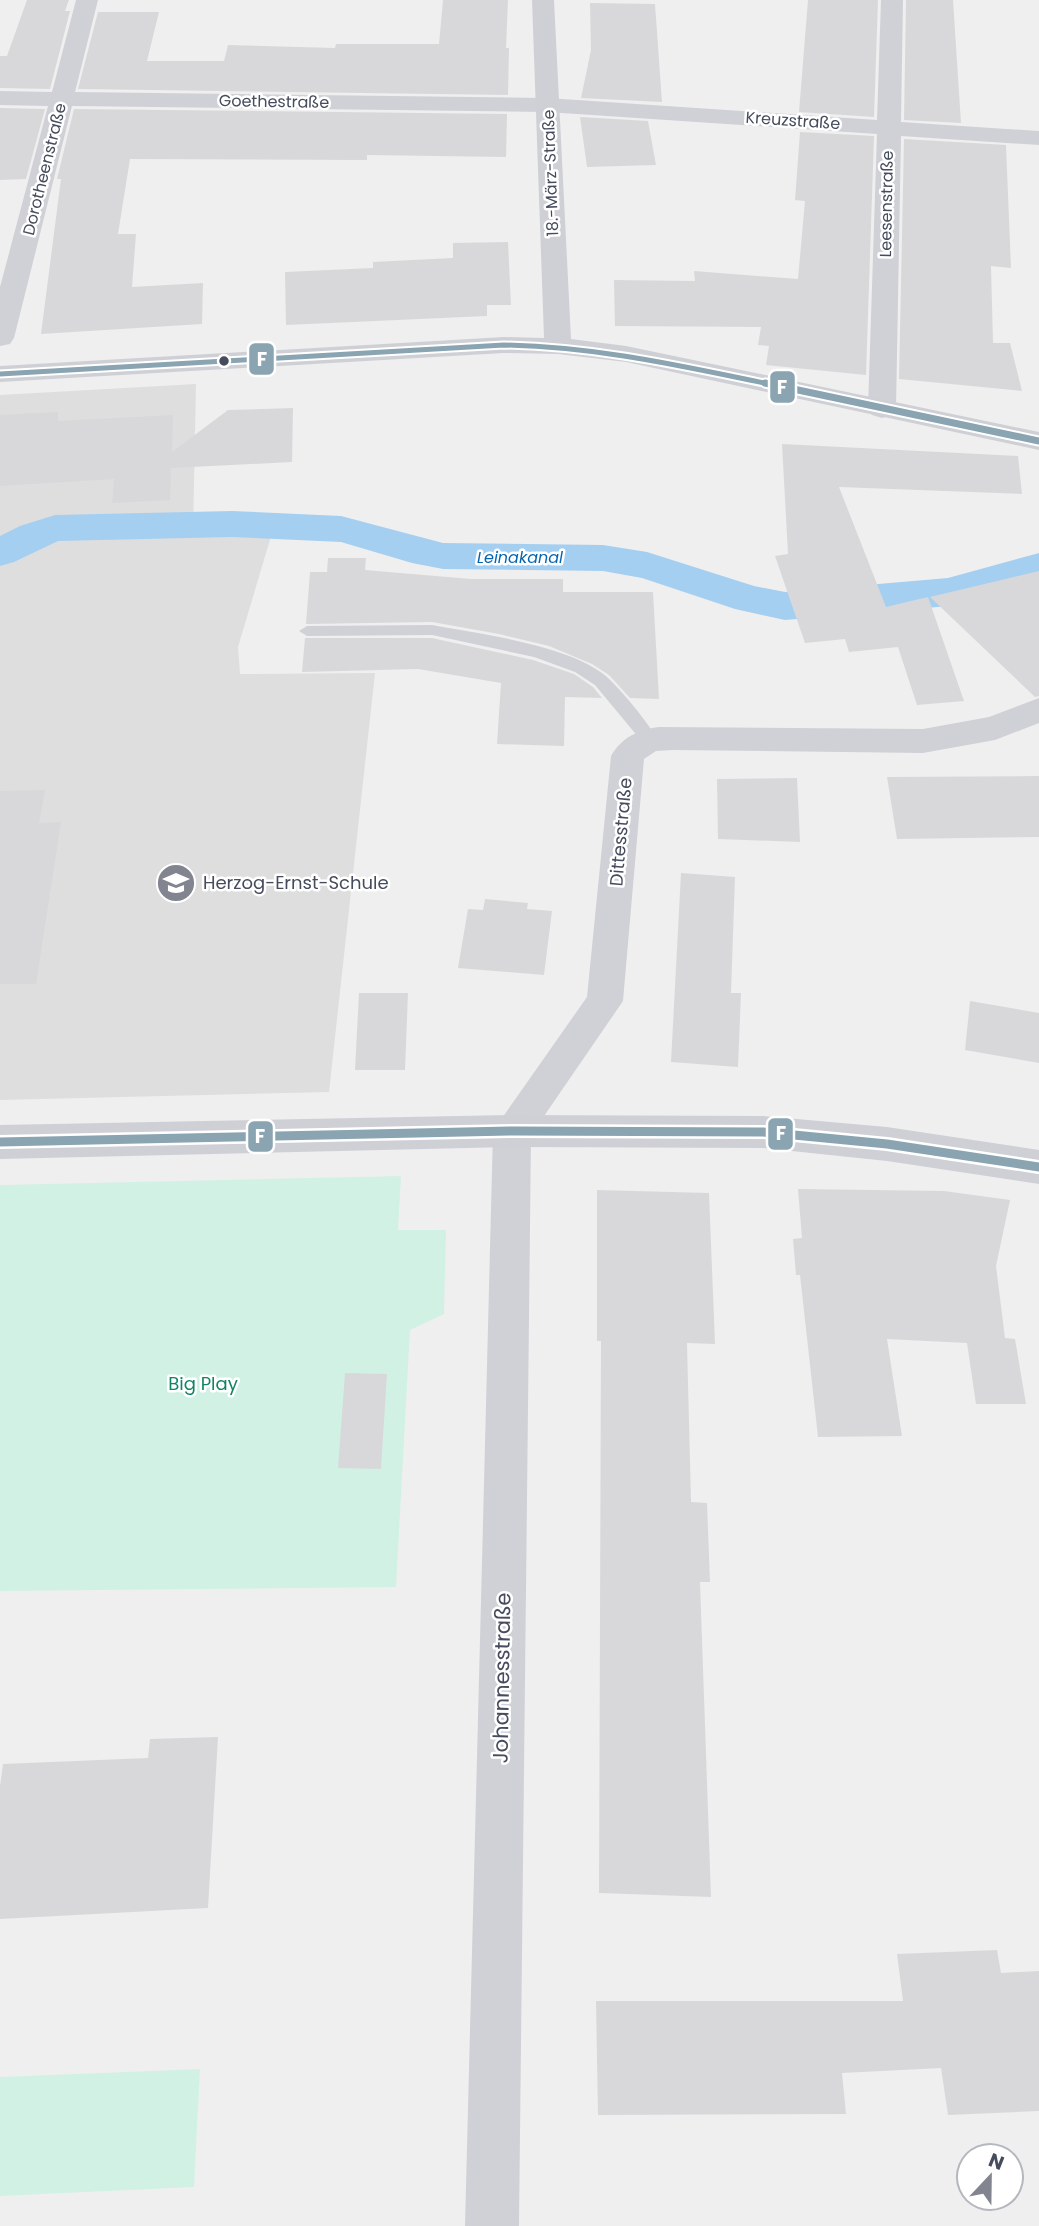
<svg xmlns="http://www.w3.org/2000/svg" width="1039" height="2226" font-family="Poppins,sans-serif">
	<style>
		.education { fill: #dededf }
		.green { fill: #d2f1e5 }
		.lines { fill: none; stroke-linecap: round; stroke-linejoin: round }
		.canal { fill: #a5cff0; fill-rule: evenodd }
		.building { fill: #d8d8db }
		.lane { fill: #d0d1d6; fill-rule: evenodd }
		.street { fill: #d0d1d6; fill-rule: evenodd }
		.secondary { fill: #cfd0d6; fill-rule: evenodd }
		.bus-1-far2-casing { stroke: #fff; stroke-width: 9 }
		.bus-1-far1-casing { stroke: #fff; stroke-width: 11 }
		.bus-1-casing { stroke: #fff; stroke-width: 14 }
		.bus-1-far2 { stroke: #8aa4b2; stroke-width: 5 }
		.bus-1-far1 { stroke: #8aa4b2; stroke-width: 7 }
		.bus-1 { stroke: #8aa4b2; stroke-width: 9 }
		.bus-dot { fill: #464c5d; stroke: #fff; stroke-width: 2.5 }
		.labels { text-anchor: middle; stroke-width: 5; stroke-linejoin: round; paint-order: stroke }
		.far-street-label { font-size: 16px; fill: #464c5d; stroke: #fff }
		.far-water-label { font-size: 16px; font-style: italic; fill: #0465b2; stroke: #fff }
		.street-label { font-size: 18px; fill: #464c5d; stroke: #fff }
		.poi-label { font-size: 18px; fill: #464c5d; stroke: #fff; text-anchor: start }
		.park-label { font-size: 18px; fill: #118465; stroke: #fff }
		.near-street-label { font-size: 21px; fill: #464c5d; stroke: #fff }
		.line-badge { stroke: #fff; stroke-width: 2.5 }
		.badge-label { font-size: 19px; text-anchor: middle; font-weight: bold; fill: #fff }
	</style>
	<rect width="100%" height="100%" fill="#f0efef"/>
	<polygon class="education" points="196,384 193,532 272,533 238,647 240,674 375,673 329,1092 0,1100 0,395"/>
	<g class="green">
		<polygon points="401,1176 398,1230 446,1230 444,1314 410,1330 396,1587 0,1591 0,1185"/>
		<polygon points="200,2069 194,2187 0,2196 0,2077"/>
	</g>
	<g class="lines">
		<polygon class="canal" points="232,511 341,516 443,543 603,545 647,552 754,586 785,592 948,578 1039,553 1039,580 949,606 785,620 735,609 642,578 603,571 443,569 412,563 341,542 232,537 58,541 14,562 0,566 0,536 20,526 55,515"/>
	</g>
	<g class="building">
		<polygon points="27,0 69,0 65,11 70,11 50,89 0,88 0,56 7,56"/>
		<polygon points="443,0 508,0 506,48 509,48 508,95 78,89 98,12 159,12 147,61 224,61 228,45 335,48 336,44 439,44"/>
		<polygon points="808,0 878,0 874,117 799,112"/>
		<polygon points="906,0 953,0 961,123 904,120"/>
		<polygon points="590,3 655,4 662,102 581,98 591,50"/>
		<polygon points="0,108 45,109 26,179 0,180"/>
		<polygon points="74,109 507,114 506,157 367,155 367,160 130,159 118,234 136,234 132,287 203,283 202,324 41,334 61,179 57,179"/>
		<polygon points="580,117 648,121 656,165 587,167"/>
		<polygon points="800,132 874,136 866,375 766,365 769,346 758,345 761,327 615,326 614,280 695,281 694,271 798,279 805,201 795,200"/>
		<polygon points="904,139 1006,145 1011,268 991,266 993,343 1010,343 1022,391 899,379"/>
		<polygon points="508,242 511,305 487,305 487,316 286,325 285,272 373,268 373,262 453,258 453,243"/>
		<polygon points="293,408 292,462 171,468 170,500 112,503 114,479 0,486 0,415 58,412 58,421 173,415 172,452 228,410"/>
		<polygon points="782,444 1018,456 1022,494 839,487 886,607 928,597 964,701 917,705 898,647 849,652 845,639 805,643 775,556 788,554"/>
		<polygon points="328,558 366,558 365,570 471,579 563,579 563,592 653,592 659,699 630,698 609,675 592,664 549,646 499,634 432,622 306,624 310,572 327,572"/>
		<polygon points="1039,571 1039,696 1035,697 930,597"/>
		<polygon points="305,638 432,638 533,660 574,674 593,687 602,698 565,697 564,746 497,744 501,683 418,669 302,672"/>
		<polygon points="1039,776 1039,837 897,839 887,777"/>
		<polygon points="797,778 800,842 718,839 717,779"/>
		<polygon points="45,790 39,823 61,822 36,984 0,984 0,791"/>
		<polygon points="681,873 735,877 731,993 741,993 738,1067 671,1062"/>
		<polygon points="485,899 528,903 527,909 552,911 544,975 458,968 468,909 483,910"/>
		<polygon points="359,993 408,993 405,1070 355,1070"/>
		<polygon points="970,1001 1039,1013 1039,1063 965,1050"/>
		<polygon points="798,1189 944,1191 1010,1200 996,1266 1005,1338 1015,1339 1026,1404 976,1404 967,1343 887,1339 902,1436 818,1437 800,1275 796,1275 793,1239 802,1238"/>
		<polygon points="597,1190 709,1193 715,1344 687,1343 691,1502 707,1503 710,1582 700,1582 711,1897 599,1893 601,1341 597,1341"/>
		<polygon points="345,1373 387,1374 381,1469 338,1468"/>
		<polygon points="218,1737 208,1908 0,1919 0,1786 3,1764 148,1758 150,1739"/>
		<polygon points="997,1950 1001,1973 1039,1971 1039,2111 948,2115 941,2068 842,2073 846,2114 598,2115 596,2001 903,2001 897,1954"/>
	</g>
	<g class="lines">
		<path class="lane" d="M432 625C479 634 571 645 607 677 623 692 647 721 658 740L650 746 644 744 595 685 575 672 534 657 432 635 307 636 299 631 307 626Z"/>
		<g class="street">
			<polygon points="76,0 98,0 75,92 547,98 877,120 881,0 903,0 901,122 1039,131 1039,145 901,136 896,409 892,415 882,418 872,415 868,409 877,134 547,112 72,106 14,338 10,344 0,346 0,287 48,106 0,105 0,91 52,92"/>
			<path d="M1039 698V723L995 740 923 753 673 750 656 751 644 759 623 1001 531 1135 519 2226H465L493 1131 587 997 611 756C622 737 638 730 659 727L923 729 989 717Z"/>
		</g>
		<g class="secondary">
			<polygon points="532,0 554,0 571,339 626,346 1039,432 1039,450 626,362 558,354 504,353 0,382 0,366 504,337 544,338"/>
			<polygon points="512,1115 763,1116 887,1127 1039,1150 1039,1184 887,1161 763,1148 512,1147 0,1159 0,1125"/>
		</g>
		<g class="bus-1-far2-casing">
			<path id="bus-1-far2" d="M0 374 504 345C600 347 681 366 774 385"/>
		</g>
		<g class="bus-1-far1-casing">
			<polyline id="bus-1-far1" points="765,383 1039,441"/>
		</g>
		<g class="bus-1-casing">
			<polyline id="bus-1" points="0,1142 512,1131 763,1132 887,1144 1039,1167"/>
		</g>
		<use href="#bus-1-far2" class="bus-1-far2"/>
		<use href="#bus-1-far1" class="bus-1-far1"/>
		<use href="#bus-1" class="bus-1"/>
	</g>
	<defs>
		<g id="school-disc" transform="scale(2.0125)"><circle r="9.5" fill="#828590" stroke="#fff"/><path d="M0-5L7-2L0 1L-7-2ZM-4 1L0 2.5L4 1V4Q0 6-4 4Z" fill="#fff"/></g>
	</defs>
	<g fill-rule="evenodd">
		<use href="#school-disc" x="176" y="883"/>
	</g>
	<circle class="bus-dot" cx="224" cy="361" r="6"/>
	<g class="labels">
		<g class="far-street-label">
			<text transform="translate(274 101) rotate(1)" y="6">Goethestraße</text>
			<text transform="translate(793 120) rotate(4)" y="6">Kreuzstraße</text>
			<text transform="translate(44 169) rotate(-76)" y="6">Dorotheenstraße</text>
			<text transform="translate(550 173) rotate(-92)" y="6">18.-März-Straße</text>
			<text transform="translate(886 204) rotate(-89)" y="6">Leesenstraße</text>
		</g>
		<g class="far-water-label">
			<text x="520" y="563">Leinakanal</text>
		</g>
		<g class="street-label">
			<text transform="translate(621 832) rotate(-85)" y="6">Dittesstraße</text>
		</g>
		<g class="poi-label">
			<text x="203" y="889">Herzog-Ernst-Schule</text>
		</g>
		<g class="park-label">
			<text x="203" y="1390">Big Play</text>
		</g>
		<g class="near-street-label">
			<text transform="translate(502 1678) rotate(-89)" y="7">Johannesstraße</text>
		</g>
	</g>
	<g class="line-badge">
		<rect x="248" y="342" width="27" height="34" rx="7" fill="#8aa4b2"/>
		<rect x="769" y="370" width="27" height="34" rx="7" fill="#8aa4b2"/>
		<rect x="767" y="1117" width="27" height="34" rx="7" fill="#8aa4b2"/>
		<rect x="247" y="1120" width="27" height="33" rx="7" fill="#8aa4b2"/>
	</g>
	<g class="badge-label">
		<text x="262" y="366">F</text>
		<text x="782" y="394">F</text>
		<text x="781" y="1140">F</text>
		<text x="260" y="1143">F</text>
	</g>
	<g transform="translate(990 2177) rotate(22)"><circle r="33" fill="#ffffff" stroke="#b5b7be" stroke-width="2"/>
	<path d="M0-5L12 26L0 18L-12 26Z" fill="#828590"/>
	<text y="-10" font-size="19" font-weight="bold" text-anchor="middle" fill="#464c5d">N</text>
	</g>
</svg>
